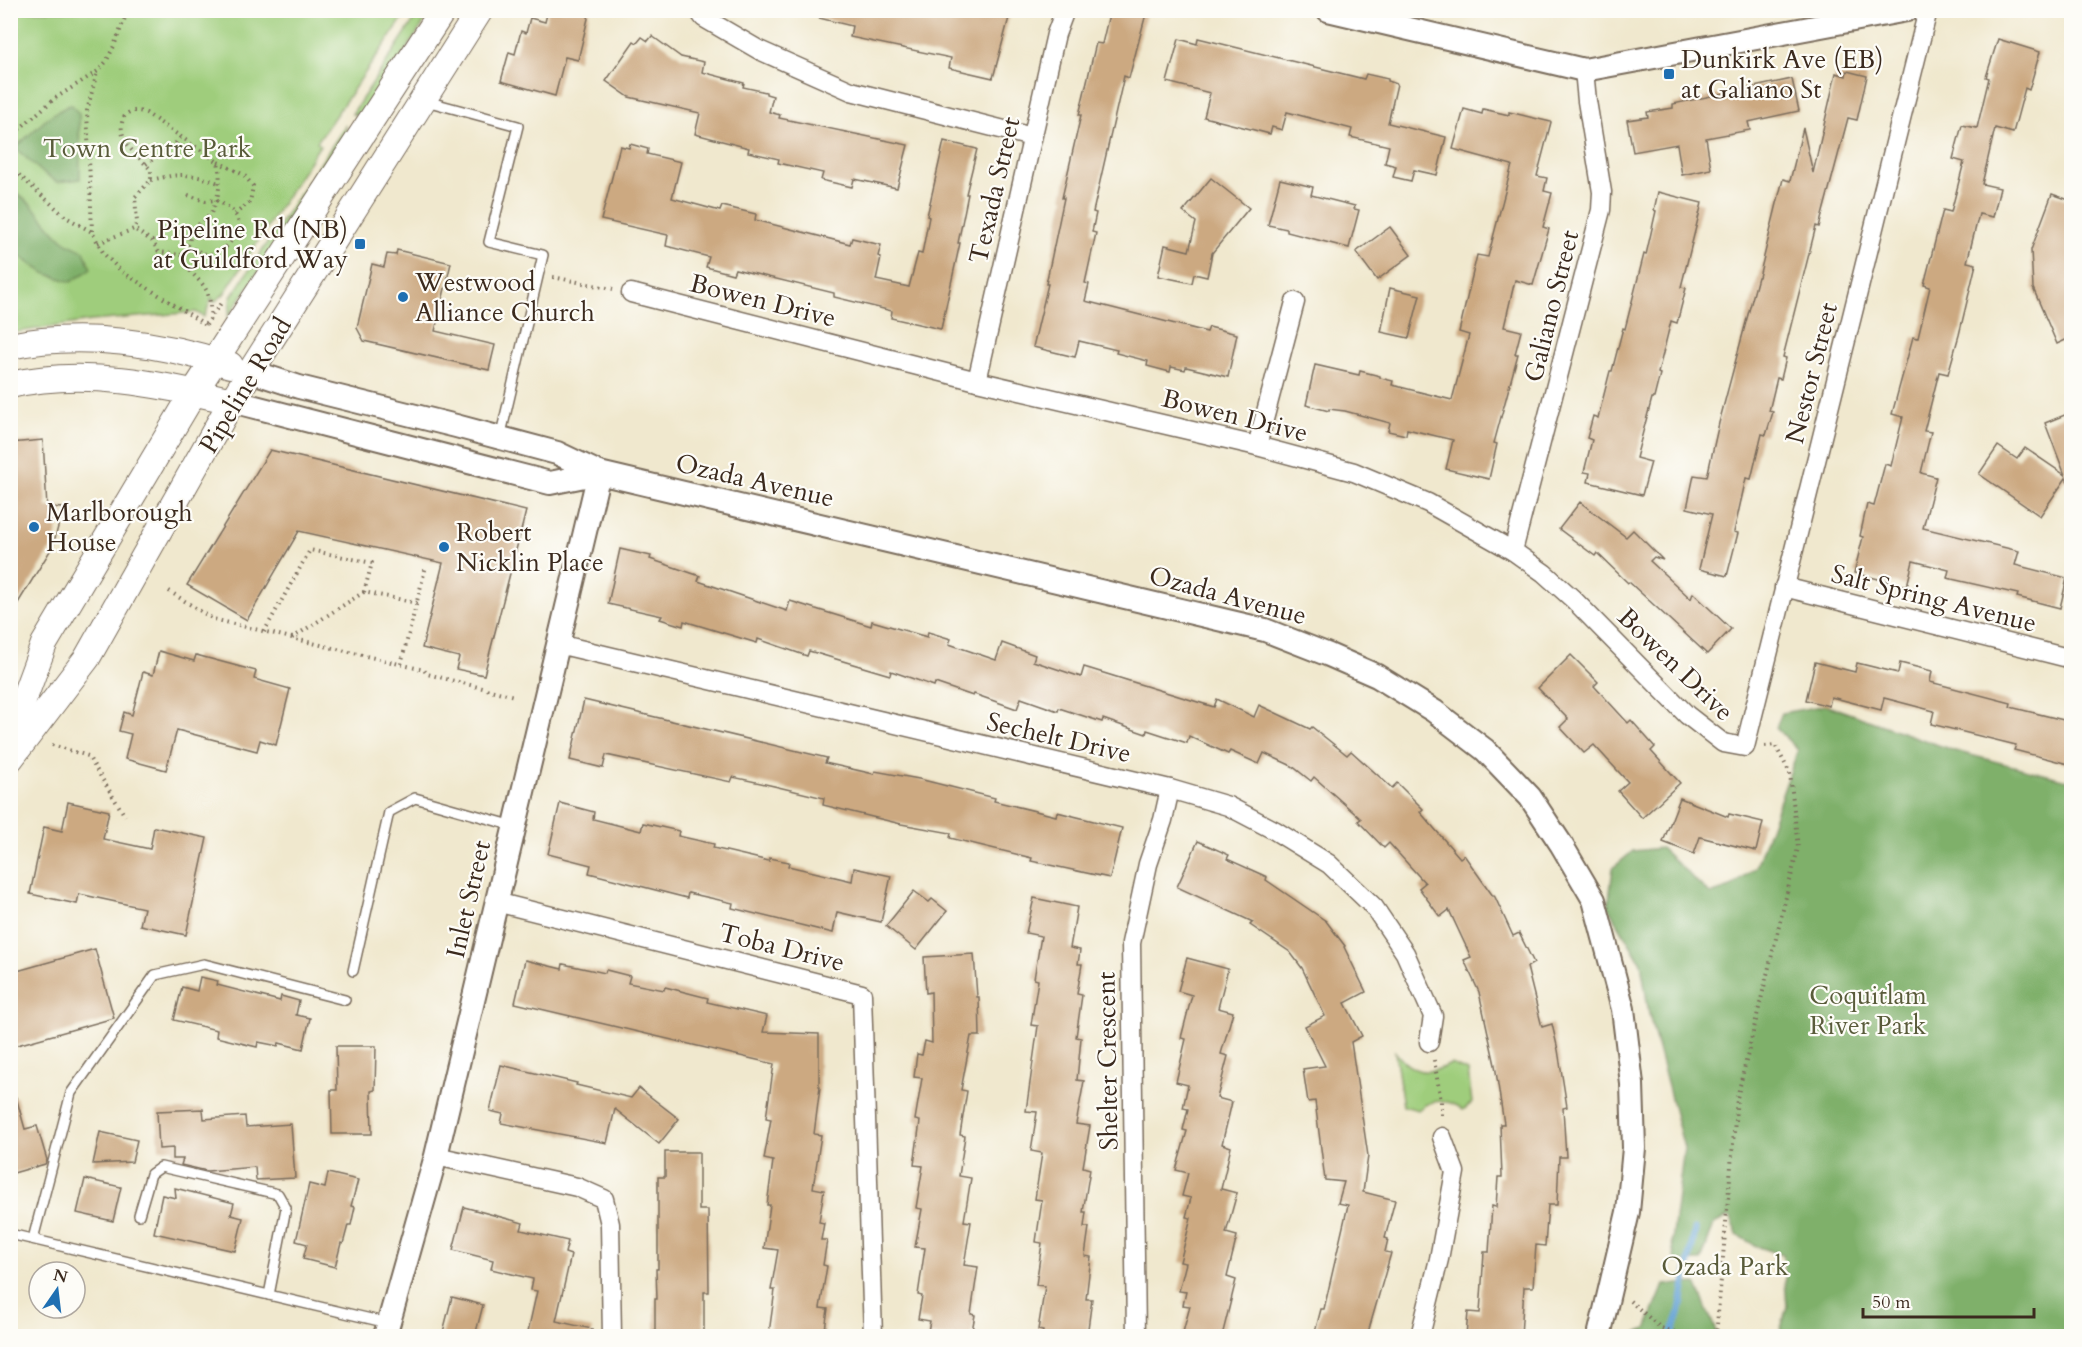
<svg xmlns="http://www.w3.org/2000/svg" width="2082" height="1347" font-family="Cardo,serif">
	<style>
		.green { fill: #9fcd7b; stroke: #6d7c4c; stroke-width: 1.5 }
		.forest { fill: #7fb06b; stroke: #5d6d44; stroke-width: 1.5 }
		.lines { fill: none; stroke-linecap: round; stroke-linejoin: round }
		.stream { stroke: #60a0d3; stroke-width: 7 }
		.building { fill: #cca981 }
		.service-casing { stroke: #7a6c5c; stroke-width: 12 }
		.minor-casing { stroke: #7a6c5c; stroke-width: 21 }
		.tertiary-casing { stroke: #7a6c5c; stroke-width: 26 }
		.secondary-casing { stroke: #7a6c5c; stroke-width: 28 }
		.path { stroke: #7a6c5c; stroke-width: 4; stroke-dasharray: 1.5 4.5; stroke-linecap: butt }
		.service { stroke: #fff; stroke-width: 9 }
		.minor { stroke: #fff; stroke-width: 18 }
		.tertiary { stroke: #fff; stroke-width: 22 }
		.secondary { stroke: #fff; stroke-width: 26 }
		.poi-dot { fill: #1f6fb2; stroke: #fdfcf7; stroke-width: 2 }
		.labels { text-anchor: middle; stroke-width: 4.5; stroke-linejoin: round; paint-order: stroke }
		.poi-label { font-size: 26px; fill: #3b2a1e; stroke: #fdfcf7; text-anchor: start }
		.park-label { font-size: 26px; fill: #595b3a; stroke: #fdfcf7 }
		.street-label { font-size: 26px; fill: #3b2a1e; stroke: #fdfcf7 }
	</style>
	<rect width="100%" height="100%" fill="#fdfcf7"/>
	<filter id="ink" filterUnits="userSpaceOnUse"><feTurbulence type="fractalNoise" baseFrequency=".0167" numOctaves="2"/><feDisplacementMap in="SourceGraphic" scale="12" xChannelSelector="R" yChannelSelector="G"/><feConvolveMatrix kernelMatrix="1 2 1 2 8 2 1 2 1" color-interpolation-filters="sRGB"/></filter>
	<filter id="wash" filterUnits="userSpaceOnUse"><feTurbulence type="fractalNoise" baseFrequency=".008" numOctaves="4" result="noise"/><feDisplacementMap in="SourceGraphic" scale="24" xChannelSelector="R" yChannelSelector="G"/><feGaussianBlur stdDeviation="1.35" result="paint"/><feColorMatrix in="noise" values="0 0 0 0 0 0 0 0 0 0 0 0 0 0 0 0 0 1.4 0 .05"/><feComposite in="paint" operator="in"/></filter>
	<g filter="url(#wash)">
		<rect width="100%" height="100%" fill="#f0e8ce"/>
		<g class="green">
			<path d="M10 11H408L317 142 320 145 224 294 214 302 212 298C208 304 208 311 204 317L196 312 91 321 11 333Z"/>
			<polygon points="420,11 432,11 362,116 352,114"/>
			<polygon points="345,126 348,139 228,317 231,297"/>
			<path d="M1395 1052C1412 1074 1427 1076 1451 1064L1468 1071 1472 1103 1463 1110C1449 1099 1432 1098 1418 1110L1403 1106Z"/>
		</g>
		<g class="forest">
			<polygon points="71,104 79,114 80,179 57,182 42,172 15,148 50,116"/>
			<path d="M11 190C33 201 45 224 63 240 69 245 77 248 84 251L91 269 71 282 44 273 11 250Z"/>
			<polygon points="1826,705 1955,751 2071,781 2071,1336 1779,1336 1787,1306 1783,1255 1758,1247 1737,1235 1729,1216 1714,1224 1701,1261 1675,1262 1672,1242 1684,1148 1649,1014 1641,963 1608,907 1613,868 1633,851 1661,848 1710,894 1731,887 1756,867 1798,750 1776,728 1782,713"/>
			<polygon points="1696,1283 1718,1336 1629,1336 1646,1329 1664,1285"/>
		</g>
		<g class="lines">
			<polyline class="stream" points="1671,1336 1679,1315 1695,1230"/>
		</g>
		<g id="blocks">
			<g class="building">
				<polygon points="548,10 590,10 578,60 565,57 555,96 501,81 509,52 515,54 521,31 526,33 530,18 545,22"/>
				<polygon points="820,10 1011,10 993,78 949,68 951,58 850,37 852,26 819,18"/>
				<polygon points="1110,10 1147,10 1129,78 1124,76 1093,212 1096,213 1092,232 1096,233 1085,283 1089,284 1085,301 1207,332 1209,327 1237,334 1228,377 1186,367 1185,370 1171,367 1170,372 1147,366 1148,361 1116,353 1117,350 1079,341 1075,357 1033,347 1048,284 1046,284 1064,198 1062,198 1081,115 1079,115 1096,43 1102,44"/>
				<polygon points="652,36 681,57 704,62 702,72 744,83 743,87 766,92 766,94 773,96 769,112 780,115 779,118 908,145 897,188 854,179 852,187 821,180 823,173 778,163 779,159 748,152 749,148 695,134 700,113 629,97 606,81 634,41 637,43 642,37 648,41"/>
				<polygon points="1198,38 1364,79 1366,74 1388,79 1388,81 1397,84 1388,123 1446,137 1437,175 1414,170 1411,181 1393,177 1396,166 1385,163 1389,146 1350,137 1352,129 1287,112 1282,130 1272,127 1270,134 1204,117 1210,93 1167,82 1179,39 1197,44"/>
				<polygon points="1998,39 2040,52 2029,90 2025,88 2013,133 1995,128 1982,184 2000,188 1993,217 1979,214 1967,262 1976,264 1959,335 1948,374 1939,372 1924,431 1931,432 1921,473 1936,477 1923,528 2019,551 2015,565 2067,578 2060,608 2017,597 2018,594 1947,578 1949,570 1913,561 1907,586 1854,573 1863,537 1860,536 1867,504 1874,506 1885,464 1891,466 1903,417 1892,414 1913,337 1918,338 1930,287 1924,285 1943,210 1951,212 1964,162 1953,159 1962,125 1977,128 1989,78 1986,77"/>
				<polygon points="1847,71 1867,76 1857,120 1848,118 1819,227 1816,226 1783,357 1786,358 1781,379 1777,378 1769,411 1773,412 1766,435 1762,434 1751,479 1746,478 1734,532 1738,533 1727,576 1699,569 1712,514 1687,508 1694,475 1707,477 1719,423 1758,277 1759,277 1783,179 1790,181 1803,128 1813,173 1836,73 1846,76"/>
				<polygon points="1792,79 1799,111 1748,122 1750,130 1706,138 1711,169 1682,175 1677,144 1633,152 1627,120 1648,117 1647,112 1673,108 1673,104"/>
				<polygon points="1464,109 1482,114 1483,109 1509,115 1509,112 1551,122 1537,176 1547,178 1544,191 1552,193 1543,227 1549,229 1533,285 1515,280 1504,327 1521,331 1515,354 1518,354 1494,443 1497,444 1489,479 1446,469 1453,440 1407,429 1406,435 1388,431 1390,423 1345,411 1329,409 1329,411 1306,405 1315,365 1359,375 1360,371 1380,376 1380,378 1393,381 1392,385 1452,400 1469,335 1459,332 1477,255 1488,257 1512,165 1453,149"/>
				<polygon points="944,141 977,149 966,194 968,194 958,243 960,243 941,329 891,318 892,311 834,297 834,293 735,269 733,274 706,267 709,257 666,246 668,235 601,220 620,146 629,148 630,144 648,149 647,154 681,162 672,198 720,211 722,206 756,214 755,220 850,244 852,238 881,245 878,256 881,257 876,280 909,287 918,253 922,254 929,217 927,216"/>
				<polygon points="1211,178 1249,208 1212,253 1207,277 1194,274 1192,283 1158,276 1165,245 1189,251 1196,222 1183,212"/>
				<polygon points="1280,179 1313,187 1311,195 1355,206 1354,209 1359,210 1349,248 1287,232 1287,229 1268,225"/>
				<polygon points="1658,192 1702,203 1681,287 1686,288 1677,323 1671,321 1658,373 1660,374 1654,398 1652,398 1636,458 1651,462 1642,495 1588,482 1590,473 1584,472 1592,440 1587,438 1593,416 1598,418 1610,371 1612,371 1623,328 1625,329 1644,254 1646,255 1656,211 1654,210"/>
				<polygon points="2052,194 2072,201 2072,337 2057,344 2033,288 2031,250"/>
				<polygon points="1390,227 1411,255 1377,280 1356,252"/>
				<polygon points="397,250 451,263 435,331 495,345 489,370 364,341 357,328 372,264 384,267 387,254 396,255"/>
				<polygon points="1390,288 1420,295 1409,338 1381,332"/>
				<polygon points="2072,412 2072,488 2066,478 2040,516 1979,474 1998,446 2017,459 2025,448 2065,475 2045,423"/>
				<polygon points="43,440 47,507 63,508 53,546 10,616 10,443"/>
				<polygon points="270,450 526,511 484,675 456,669 459,657 422,648 443,563 299,531 247,620 187,585"/>
				<polygon points="1580,502 1626,537 1633,530 1663,560 1654,557 1650,561 1691,599 1693,593 1731,629 1707,654 1629,582 1628,583 1597,553 1595,556 1559,529"/>
				<polygon points="620,549 651,556 650,559 700,576 698,581 787,611 790,601 871,626 872,621 927,637 928,632 951,639 949,644 996,660 1002,643 1035,655 1033,661 1081,677 1084,667 1214,707 1217,699 1254,717 1259,705 1310,729 1312,727 1347,755 1351,751 1392,788 1397,783 1423,809 1420,812 1460,858 1464,855 1493,896 1494,895 1513,936 1519,933 1534,963 1527,967 1542,1027 1552,1024 1558,1050 1567,1107 1563,1108 1566,1157 1559,1157 1557,1205 1548,1205 1545,1246 1536,1245 1533,1287 1524,1287 1521,1336 1466,1336 1468,1312 1480,1313 1484,1252 1489,1252 1492,1206 1496,1207 1498,1177 1502,1177 1500,1124 1504,1124 1495,1065 1479,992 1464,960 1471,957 1449,910 1440,917 1419,888 1425,883 1389,843 1384,848 1358,821 1361,819 1314,777 1311,781 1292,766 1264,753 1259,764 1230,751 1228,754 1189,736 1187,743 1147,730 1146,734 1103,719 1102,722 1059,708 1058,711 1021,698 1017,709 974,694 973,696 935,683 934,686 891,671 890,675 809,651 807,656 758,639 757,643 684,621 683,626 660,619 662,616 608,604"/>
				<polygon points="159,651 194,661 196,655 256,671 254,679 290,689 276,745 260,740 257,751 177,730 166,770 125,759 131,734 119,731 124,712 132,715 143,672 153,675"/>
				<polygon points="1571,655 1598,682 1594,686 1628,723 1631,720 1655,747 1651,751 1680,783 1642,818 1618,791 1628,782 1594,745 1584,753 1560,727 1568,719 1538,688"/>
				<polygon points="1815,662 1855,672 1857,663 1898,673 1900,663 1932,671 1930,682 2011,703 2010,707 2072,722 2072,765 2014,750 2016,745 1931,724 1934,711 1884,698 1881,710 1831,697 1829,706 1806,700"/>
				<polygon points="584,700 827,758 825,763 874,774 875,771 919,779 995,798 994,801 1056,816 1057,812 1122,828 1110,878 1031,861 1032,858 950,838 951,833 901,824 823,805 824,798 774,786 733,777 731,782 606,755 603,768 570,760"/>
				<polygon points="1680,798 1728,817 1729,814 1763,822 1756,851 1700,837 1694,854 1663,842"/>
				<polygon points="68,802 109,811 103,839 150,849 154,827 207,838 186,935 140,925 144,908 79,894 77,904 30,894 44,827 62,831"/>
				<polygon points="560,803 594,812 593,819 641,831 643,823 679,831 678,836 714,844 713,848 769,861 769,858 789,862 788,866 852,881 854,868 891,876 881,922 837,912 833,933 732,908 733,903 688,893 687,898 589,873 591,865 548,854"/>
				<polygon points="1198,841 1229,855 1227,859 1267,877 1266,880 1326,921 1345,946 1344,947 1366,992 1345,1003 1362,1036 1351,1042 1368,1156 1363,1192 1395,1200 1385,1238 1388,1239 1385,1252 1391,1253 1367,1336 1314,1336 1321,1309 1324,1309 1348,1205 1338,1203 1344,1182 1325,1180 1315,1101 1308,1102 1303,1069 1325,1066 1305,1026 1325,1016 1302,968 1290,952 1250,925 1253,922 1177,887"/>
				<polygon points="914,891 929,902 932,899 947,911 916,950 886,926"/>
				<polygon points="1034,898 1077,907 1070,948 1080,950 1078,964 1082,964 1077,994 1082,995 1076,1037 1081,1038 1077,1080 1084,1081 1076,1124 1090,1126 1083,1167 1090,1169 1083,1212 1086,1212 1084,1227 1089,1227 1085,1256 1091,1257 1086,1299 1092,1299 1087,1336 1042,1336 1043,1331 1038,1330 1045,1286 1036,1285 1042,1243 1036,1242 1042,1200 1035,1199 1042,1153 1031,1151 1037,1112 1026,1111 1038,1026 1031,1025 1038,980 1034,979 1041,936 1026,933"/>
				<polygon points="95,949 114,1018 10,1047 10,973"/>
				<polygon points="974,954 977,997 979,997 980,1036 971,1036 961,1090 967,1091 960,1135 965,1136 959,1176 971,1178 964,1221 971,1222 964,1265 978,1267 971,1314 975,1315 971,1336 927,1336 930,1321 918,1319 922,1296 918,1295 925,1248 915,1247 922,1209 916,1208 923,1166 914,1165 920,1121 915,1120 922,1078 914,1077 917,1054 922,1055 925,1041 932,1043 931,992 926,993 924,957"/>
				<polygon points="1187,958 1228,969 1218,1008 1233,1012 1221,1054 1228,1056 1217,1098 1232,1102 1222,1144 1231,1147 1221,1189 1237,1193 1226,1233 1237,1236 1227,1277 1236,1280 1222,1336 1182,1336 1190,1306 1183,1305 1186,1292 1179,1291 1186,1263 1180,1262 1191,1218 1186,1217 1191,1198 1182,1196 1188,1173 1176,1170 1187,1131 1183,1130 1188,1109 1183,1108 1188,1085 1176,1082 1186,1039 1181,1038 1192,995 1178,991"/>
				<polygon points="525,960 562,969 563,964 605,973 606,970 630,976 628,983 664,990 665,987 708,998 707,1002 767,1016 763,1032 819,1034 819,1086 820,1087 814,1134 821,1135 813,1188 824,1190 819,1222 824,1223 821,1240 827,1240 823,1265 827,1266 820,1308 828,1309 824,1336 796,1336 769,1333 775,1290 771,1290 778,1250 764,1248 770,1205 767,1205 773,1161 764,1159 771,1119 766,1118 774,1064 515,1003"/>
				<polygon points="200,977 218,981 217,985 280,1001 281,996 299,1001 296,1015 310,1018 303,1049 279,1043 278,1046 258,1042 257,1047 216,1037 217,1030 174,1020 182,987 197,991"/>
				<polygon points="336,1046 376,1046 375,1090 371,1091 372,1134 332,1134 331,1090 337,1090"/>
				<polygon points="501,1065 577,1083 576,1085 631,1098 639,1088 679,1119 659,1144 615,1109 607,1143 501,1123 503,1114 490,1111"/>
				<polygon points="10,1097 16,1097 25,1129 37,1126 47,1160 45,1164 10,1174"/>
				<polygon points="203,1109 204,1119 245,1116 246,1127 291,1124 295,1178 256,1180 255,1167 207,1171 181,1165 183,1159 173,1159 173,1148 159,1149 157,1111"/>
				<polygon points="100,1132 137,1140 132,1162 93,1164"/>
				<polygon points="665,1152 699,1152 699,1210 708,1210 709,1292 704,1292 704,1333 655,1334 655,1299 657,1299 656,1269 658,1269 658,1177 665,1177"/>
				<polygon points="328,1173 358,1180 351,1206 355,1207 351,1225 348,1225 343,1244 341,1243 335,1267 303,1259 307,1244 296,1241 309,1184 325,1188"/>
				<polygon points="85,1179 121,1187 113,1221 77,1213"/>
				<polygon points="175,1188 234,1203 231,1215 243,1218 235,1251 154,1233 162,1195 176,1198"/>
				<polygon points="464,1207 523,1223 521,1230 568,1241 565,1253 571,1255 556,1321 592,1329 591,1336 527,1336 537,1291 531,1290 533,1279 491,1269 493,1260 453,1250"/>
				<polygon points="452,1297 483,1305 475,1336 442,1336"/>
			</g>
		</g>
	</g>
	<g filter="url(#ink)">
		<use href="#blocks" fill-opacity="0" stroke="#7a6c5c" stroke-width="1.5"/>
		<g class="lines">
			<g class="service-casing">
				<g id="service">
					<polyline points="426,101 518,126 489,242 543,255 500,438"/>
					<polyline points="353,971 389,812 415,798 514,826"/>
					<polyline points="139,1215 151,1174 161,1167 278,1194 286,1208 269,1295"/>
					<polyline points="10,1234 388,1323"/>
					<polyline points="33,1239 71,1093 155,975 204,964 345,1000"/>
				</g>
			</g>
			<g class="minor-casing">
				<g id="minor">
					<polyline points="698,10 704,18 759,50 851,91 1032,137"/>
					<polyline points="631,293 977,381 1257,446 1354,472 1428,503 1513,551 1544,573 1573,599 1687,715 1723,743 1745,747 1928,10"/>
					<polyline points="977,381 1056,34 1065,10"/>
					<polyline points="1257,446 1295,302"/>
					<polyline points="1513,551 1601,210 1602,192 1587,101 1584,70"/>
					<polyline points="1784,587 2072,659"/>
					<polyline points="558,644 1170,789 1228,806 1274,830 1329,864 1374,907 1405,953 1433,1016 1429,1042"/>
					<polyline points="496,902 862,994 873,1336"/>
					<polyline points="436,1156 577,1187 604,1199 610,1224 612,1336"/>
					<polyline points="1136,1336 1131,943 1148,864 1163,820 1170,789"/>
					<polyline points="1420,1336 1439,1259 1455,1172 1442,1137"/>
				</g>
			</g>
			<g class="tertiary-casing">
				<g id="tertiary">
					<polyline points="1328,10 1584,70 1907,10"/>
					<polyline points="250,371 299,387 456,426 557,453 599,473 1265,630 1329,655 1377,676 1434,711 1485,750 1530,797 1561,844 1594,900 1623,1009 1632,1084 1634,1148 1628,1212 1599,1336"/>
					<polyline points="232,401 550,483 599,473"/>
					<polyline points="385,1336 436,1156 599,473"/>
				</g>
			</g>
			<g class="secondary-casing">
				<g id="secondary">
					<path d="M10 346C81 331 162 343 230 365"/>
					<path d="M10 385C84 368 160 384 232 401"/>
					<polyline points="10,736 44,644 194,392 443,10"/>
					<polyline points="10,759 87,658 232,401 480,10"/>
				</g>
			</g>
			<g class="path">
				<polyline points="10,137 54,99 98,71 106,62 114,46 128,10"/>
				<polyline points="218,162 244,175 253,186 250,202 235,214"/>
				<polyline points="146,164 173,146 181,137"/>
				<polyline points="10,167 66,217 92,232 104,254 121,271 206,325 207,327"/>
				<path d="M151 180C181 173 190 173 219 183"/>
				<path d="M188 195 205 201 216 200 230 208 237 217 240 227C227 250 215 264 189 246"/>
				<polyline points="92,231 87,111 97,72"/>
				<path d="M98 243 134 229 137 222 135 197 151 180V170C144 162 133 153 127 144 116 126 122 104 146 113L218 162C222 180 219 208 204 221 200 224 195 225 193 230 188 240 190 247 181 255L159 252 152 241 134 229"/>
				<path d="M181 255C193 285 213 278 210 318"/>
				<polyline points="553,277 613,289"/>
				<polyline points="206,325 221,303"/>
				<polyline points="169,591 213,619 424,670 427,674 514,696"/>
				<polyline points="264,632 310,550 372,563 364,592 417,603"/>
				<polyline points="292,638 364,592"/>
				<polyline points="401,664 426,566"/>
				<polyline points="52,745 88,756 125,816"/>
				<polyline points="1434,1060 1441,1101 1441,1118"/>
				<polyline points="1630,1301 1661,1328 1689,1336"/>
				<polyline points="1716,1336 1737,1098 1798,848 1790,773 1775,745 1765,746"/>
			</g>
			<use href="#service" class="service"/>
			<use href="#minor" class="minor"/>
			<use href="#tertiary" class="tertiary"/>
			<use href="#secondary" class="secondary"/>
		</g>
	</g>
	<g class="poi-dot">
		<rect x="1663" y="68" width="12" height="12" rx="3"/>
		<rect x="354" y="238" width="12" height="12" rx="3"/>
		<circle cx="403" cy="297" r="6"/>
		<circle cx="34" cy="527" r="6"/>
		<circle cx="444" cy="547" r="6"/>
	</g>
	<g class="labels">
		<g class="poi-label">
			<text x="1681" y="68">Dunkirk Ave (EB)<tspan x="1681" dy="30">at Galiano St</tspan></text>
			<text x="348" y="238" text-anchor="end">Pipeline Rd (NB)<tspan x="348" dy="30">at Guildford Way</tspan></text>
			<text x="415" y="291">Westwood<tspan x="415" dy="30">Alliance Church</tspan></text>
			<text x="46" y="521">Marlborough<tspan x="46" dy="30">House</tspan></text>
			<text x="456" y="541">Robert<tspan x="456" dy="30">Nicklin Place</tspan></text>
		</g>
		<g class="park-label">
			<text x="147" y="157">Town Centre Park</text>
			<text x="1868" y="1004">Coquitlam<tspan x="1868" dy="30">River Park</tspan></text>
			<text x="1725" y="1275">Ozada Park</text>
		</g>
		<g class="street-label">
			<text transform="translate(994 190) rotate(-77)" y="9">Texada Street</text>
			<text transform="translate(763 300) rotate(14)" y="9">Bowen Drive</text>
			<text transform="translate(1551 306) rotate(-76)" y="9">Galiano Street</text>
			<text transform="translate(1811 373) rotate(-76)" y="9">Nestor Street</text>
			<text transform="translate(245 385) rotate(-59)" y="9">Pipeline Road</text>
			<text transform="translate(1235 415) rotate(14)" y="9">Bowen Drive</text>
			<text transform="translate(755 480) rotate(13)" y="9">Ozada Avenue</text>
			<text transform="translate(1228 595) rotate(15)" y="9">Ozada Avenue</text>
			<text transform="translate(1934 598) rotate(14)" y="9">Salt Spring Avenue</text>
			<text transform="translate(1676 664) rotate(44)" y="9">Bowen Drive</text>
			<text transform="translate(1059 737) rotate(13)" y="9">Sechelt Drive</text>
			<text transform="translate(468 899) rotate(-77)" y="9">Inlet Street</text>
			<text transform="translate(782 947) rotate(14)" y="9">Toba Drive</text>
			<text transform="translate(1107 1061) rotate(-91)" y="9">Shelter Crescent</text>
		</g>
	</g>
	<rect width="2082" height="1347" fill="none" stroke="#fdfcf7" stroke-width="36"/>
	<g transform="translate(57 1290) rotate(14)"><circle r="28" fill="#fdfcf7" stroke="#afa8a0" stroke-width="1.5"/>
	<path d="M0-4.5L10 22L0 15L-10 22Z" fill="#1f6fb2"/>
	<text y="-9" font-size="16" font-weight="bold" text-anchor="middle" fill="#3b2a1e">N</text>
	</g>
	<path d="M1863 1308v9h171v-9" fill="none" stroke="#3b2a1e" stroke-width="3"/>
	<text x="1872" y="1308" font-size="18" fill="#3b2a1e" stroke="#fdfcf7" stroke-width="4.5" paint-order="stroke">50 m</text>
</svg>
